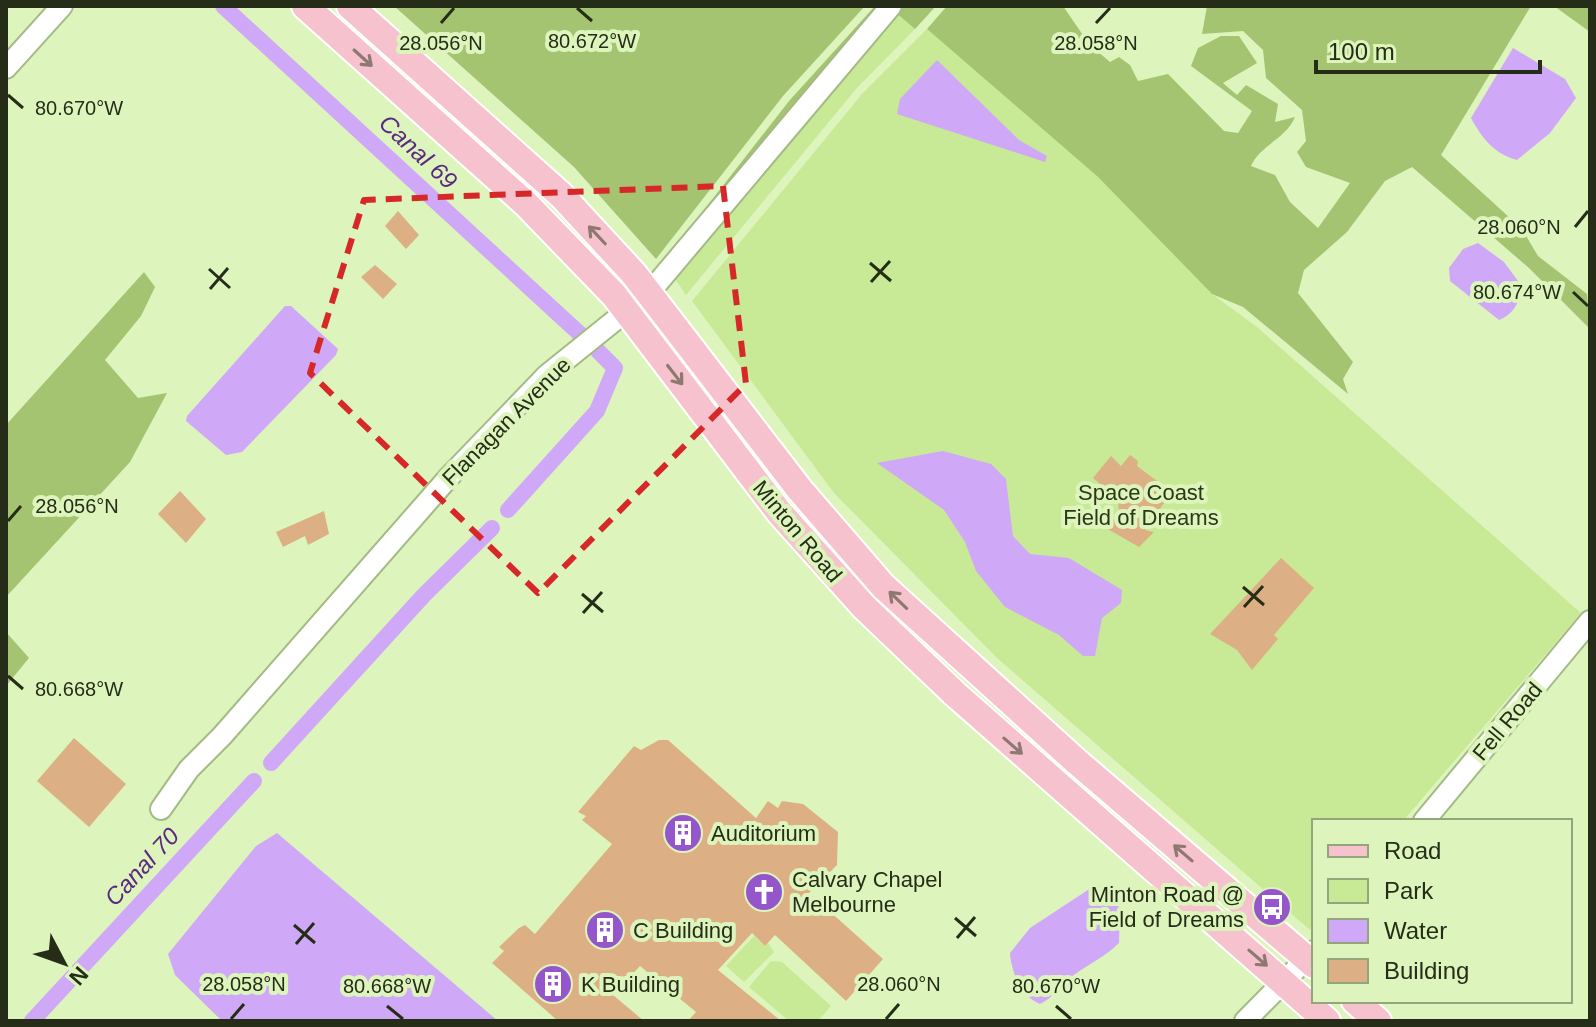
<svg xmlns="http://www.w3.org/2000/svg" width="1596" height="1027" font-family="Arial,sans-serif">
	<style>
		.green { fill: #c8ea96 }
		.forest { fill: #a4c471 }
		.water { fill: #cfa8f7 }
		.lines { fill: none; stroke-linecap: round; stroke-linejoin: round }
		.canal { stroke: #cfa8f7; stroke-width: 16 }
		.building { fill: #dcb084 }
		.minor-casing { stroke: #a4ba84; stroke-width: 24 }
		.major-casing { stroke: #fff; stroke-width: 30 }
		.minor { stroke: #fff; stroke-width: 20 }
		.major { stroke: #f6c2cd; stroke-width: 26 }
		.oneway { stroke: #8e7872 }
		.marked { fill: none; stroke: #d62828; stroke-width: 6; stroke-dasharray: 16 10; stroke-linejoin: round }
		.ticks { fill: none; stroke: #252d18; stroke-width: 3 }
		.labels { text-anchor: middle; stroke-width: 8; stroke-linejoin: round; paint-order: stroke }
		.street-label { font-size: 22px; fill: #252d18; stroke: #ddf5bc }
		.park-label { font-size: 22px; fill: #2b3816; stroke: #ddf5bc }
		.poi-label { font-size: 22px; fill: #252d18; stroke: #ddf5bc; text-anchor: start }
		.water-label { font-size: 24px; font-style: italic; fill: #5b2982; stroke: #ddf5bc }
		.ticks-label { font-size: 20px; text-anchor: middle; fill: #252d18; stroke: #ddf5bc; stroke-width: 8; stroke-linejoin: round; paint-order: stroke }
	</style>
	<rect width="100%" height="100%" fill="#ddf5bc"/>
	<g class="green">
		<polygon points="895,12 915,29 856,89 686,295 671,273"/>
		<polygon points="927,29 1098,177 1212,294 1257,327 1581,613 1403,821 1314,821 1314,925 1310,930 997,658 834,493 692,301 862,94"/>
		<polygon points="754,936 765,946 768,943 774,952 744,982 726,966"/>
		<polygon points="771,961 782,962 831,1006 818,1021 789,1021 749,987"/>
	</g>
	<g class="forest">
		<polygon points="394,6 865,6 783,96 656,259 574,167"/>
		<polygon points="875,6 883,6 662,264 789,101"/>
		<polygon points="901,6 936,6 915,29 895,12"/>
		<path d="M947 6H1063L1089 44 1110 62 1119 57 1130 65 1138 81 1168 74 1224 131 1238 133 1252 111 1191 66 1198 48 1221 36H1239L1257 63 1223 83 1237 95 1246 85 1278 104 1275 122 1295 117C1286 139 1260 145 1251 166L1275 175 1290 202 1318 228 1350 183 1306 167 1297 152 1306 141 1302 110 1266 78 1263 50 1243 31 1202 34 1207 6H1531L1441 155 1522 229 1538 256 1587 294 1590 329 1529 268 1412 167 1385 181 1347 232 1304 270 1298 293 1353 362 1343 379 1348 394 1243 307 1212 294 1098 177 927 29Z"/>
		<polygon points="1554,6 1590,6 1590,32"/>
		<polygon points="144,272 155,287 141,316 105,360 138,398 167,393 130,462 6,597 6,425"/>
		<polygon points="6,632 29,658 6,686"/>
	</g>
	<g class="water">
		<path d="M1513 48 1565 79 1576 98 1550 133 1517 160C1494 154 1482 138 1471 118Z"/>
		<polygon points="937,60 1019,140 1047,156 1045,162 897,114 900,99"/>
		<path d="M1478 243 1504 262 1521 285C1520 302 1515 313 1499 320L1450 281 1449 268 1463 249Z"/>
		<polygon points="285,306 291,306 338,349 336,355 242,452 226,455 186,421 187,416"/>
		<polygon points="943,451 991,464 1006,479 1013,536 1030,554 1069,558 1122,590 1121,603 1102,618 1095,656 1083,656 1059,635 1005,607 976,571 965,542 944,510 877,463"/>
		<polygon points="277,833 498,1021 222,1021 175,975 168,954 256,846"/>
		<path d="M1097 884 1120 908 1119 943C1104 958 1086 965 1070 978 1058 988 1054 997 1040 1004 1021 997 1011 971 1010 953L1030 928Z"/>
	</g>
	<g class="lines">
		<g class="canal">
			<polyline points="223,6 580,334"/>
			<polyline points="508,510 597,411 615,368 598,351"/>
			<polyline points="271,763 424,595 492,528"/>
			<polyline points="32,1021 254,781"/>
		</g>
	</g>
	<g class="building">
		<polygon points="398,211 419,235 406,249 385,226"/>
		<polygon points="375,265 397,284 383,299 361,277"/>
		<polygon points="1130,455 1138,461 1137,466 1169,490 1164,492 1168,498 1158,511 1161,514 1145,530 1154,532 1139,547 1106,528 1119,514 1118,499 1093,478 1111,456 1121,466"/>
		<polygon points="180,491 206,519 186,543 158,514"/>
		<polygon points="324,511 329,534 308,545 305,536 283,547 276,532"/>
		<polygon points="1281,558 1314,588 1274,635 1278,639 1252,670 1237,650 1210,634"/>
		<polygon points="74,738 126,784 89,827 37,781"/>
		<polygon points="659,740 668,740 756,818 768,801 778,808 782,801 803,804 838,832 837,865 809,893 883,959 846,1001 775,935 765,946 752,933 718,970 781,1021 688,1021 696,1012 640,966 613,995 644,1021 558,1021 492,963 504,951 499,947 519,928 525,925 535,934 612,844 582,820 586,816 578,812 634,746 641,750"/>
	</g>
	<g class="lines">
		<g class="minor-casing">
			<g id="minor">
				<polyline points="6,68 62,6"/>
				<polyline points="161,809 189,769 222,736 449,477 547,375 650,292 891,6"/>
				<polyline points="1424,821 1590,621"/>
				<polyline points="1245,1021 1314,951"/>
			</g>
		</g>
		<g class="major-casing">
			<g id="major">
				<polyline points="305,6 526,204 614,295 779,512 864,607 955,694 1327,1021"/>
				<polyline points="350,6 561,195 634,274 800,490 883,586 1077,762 1314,965"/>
				<polyline points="1355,1001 1378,1021"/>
			</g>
		</g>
		<use href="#minor" class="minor"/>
		<use href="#major" class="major"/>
	</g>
	<defs><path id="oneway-shaft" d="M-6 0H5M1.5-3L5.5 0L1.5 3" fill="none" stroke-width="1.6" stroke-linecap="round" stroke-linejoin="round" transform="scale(2)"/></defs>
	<g class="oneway">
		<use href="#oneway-shaft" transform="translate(363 58) rotate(42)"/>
		<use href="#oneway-shaft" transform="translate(597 235) rotate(-133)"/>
		<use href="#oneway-shaft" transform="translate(675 375) rotate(52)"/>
		<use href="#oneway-shaft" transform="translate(898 600) rotate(-136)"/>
		<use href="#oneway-shaft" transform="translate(1013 746) rotate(41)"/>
		<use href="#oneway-shaft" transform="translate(1183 853) rotate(-139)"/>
		<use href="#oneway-shaft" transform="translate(1258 958) rotate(41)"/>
	</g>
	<path class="marked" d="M723 186 746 384 538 593 310 373 364 200Z"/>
	<path class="ticks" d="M577 8 592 21M441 23 454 8M1096 23 1110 8M8 95 23 108M1575 227 1588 211M870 263 891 281M209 269 230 288M871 282 890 261M210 289 228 268M1573 292 1588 306M8 521 21 506M1243 587 1264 605M582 594 603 612M1244 607 1263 586M583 613 602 592M8 676 23 689M955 918 976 936M294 925 315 943M957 938 975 917M296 944 314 923M387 1006 403 1019M1056 1006 1071 1019M231 1019 244 1004M886 1019 899 1004"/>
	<defs>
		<g id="building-disc" transform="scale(2)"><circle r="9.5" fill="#9556cc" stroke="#ddf5bc"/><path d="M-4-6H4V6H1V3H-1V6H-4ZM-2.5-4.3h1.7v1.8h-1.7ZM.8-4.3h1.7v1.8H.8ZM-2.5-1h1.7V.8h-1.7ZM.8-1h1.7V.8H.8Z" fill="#fff"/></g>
		<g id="church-disc" transform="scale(2)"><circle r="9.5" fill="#9556cc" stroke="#ddf5bc"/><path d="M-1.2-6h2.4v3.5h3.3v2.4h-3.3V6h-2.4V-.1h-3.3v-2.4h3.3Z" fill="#fff"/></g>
		<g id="bus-disc" transform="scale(2)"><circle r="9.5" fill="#9556cc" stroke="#ddf5bc"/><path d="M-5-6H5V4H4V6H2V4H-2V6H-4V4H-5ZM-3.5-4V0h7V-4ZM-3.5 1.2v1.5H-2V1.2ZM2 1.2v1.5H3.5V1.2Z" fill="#fff"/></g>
	</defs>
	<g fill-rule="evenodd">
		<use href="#building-disc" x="683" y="833"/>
		<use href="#church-disc" x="764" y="892"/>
		<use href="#bus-disc" x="1272" y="907"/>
		<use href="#building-disc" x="605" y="930"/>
		<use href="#building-disc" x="553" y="984"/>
	</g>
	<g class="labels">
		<g class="street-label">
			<text transform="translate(506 421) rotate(-45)" y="8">Flanagan Avenue</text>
			<text transform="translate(798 531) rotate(50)" y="8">Minton Road</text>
			<text transform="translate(1507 721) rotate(-50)" y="8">Fell Road</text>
		</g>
		<g class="park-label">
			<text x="1141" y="500">Space Coast<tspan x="1141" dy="25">Field of Dreams</tspan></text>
		</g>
		<g class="poi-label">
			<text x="711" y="841">Auditorium</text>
			<text x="792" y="887">Calvary Chapel<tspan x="792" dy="25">Melbourne</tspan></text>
			<text x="1244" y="902" text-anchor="end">Minton Road @<tspan x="1244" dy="25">Field of Dreams</tspan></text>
			<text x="633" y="938">C Building</text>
			<text x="581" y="992">K Building</text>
		</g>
		<g class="water-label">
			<text transform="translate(418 152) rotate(43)" y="8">Canal 69</text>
			<text transform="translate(142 867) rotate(-47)" y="8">Canal 70</text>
		</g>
	</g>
	<g class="ticks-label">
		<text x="592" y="48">80.672°W</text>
		<text x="441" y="50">28.056°N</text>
		<text x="1096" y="50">28.058°N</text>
		<text x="79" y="115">80.670°W</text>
		<text x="1519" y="234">28.060°N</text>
		<text x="1517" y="299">80.674°W</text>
		<text x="77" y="513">28.056°N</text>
		<text x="79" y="696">80.668°W</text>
		<text x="244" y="991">28.058°N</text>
		<text x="899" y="991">28.060°N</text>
		<text x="387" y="993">80.668°W</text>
		<text x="1056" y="993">80.670°W</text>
	</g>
	<rect width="1596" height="1027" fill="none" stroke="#252d18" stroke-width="16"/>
	<rect x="1312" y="819" width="260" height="184" fill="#ddf5bc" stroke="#93a57a" stroke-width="2"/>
	<rect x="1328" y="845" width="40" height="12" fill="#f6c2cd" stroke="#93a57a" stroke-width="2"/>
	<text x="1384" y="859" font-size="24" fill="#252d18">Road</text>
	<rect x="1328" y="879" width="40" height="24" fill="#c8ea96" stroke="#93a57a" stroke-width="2"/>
	<text x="1384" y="899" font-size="24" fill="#252d18">Park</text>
	<rect x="1328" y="919" width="40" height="24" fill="#cfa8f7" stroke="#93a57a" stroke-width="2"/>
	<text x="1384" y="939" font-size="24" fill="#252d18">Water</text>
	<rect x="1328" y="959" width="40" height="24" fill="#dcb084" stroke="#93a57a" stroke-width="2"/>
	<text x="1384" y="979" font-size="24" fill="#252d18">Building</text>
	<g transform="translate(64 963) rotate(131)" stroke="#ddf5bc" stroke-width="6" paint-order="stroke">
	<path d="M0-6L14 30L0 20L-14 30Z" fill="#252d18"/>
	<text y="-12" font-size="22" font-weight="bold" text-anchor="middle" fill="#252d18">N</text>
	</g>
	<path d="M1316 60v12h224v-12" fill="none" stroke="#252d18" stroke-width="4"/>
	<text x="1328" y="60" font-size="24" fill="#252d18" stroke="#ddf5bc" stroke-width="6" paint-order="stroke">100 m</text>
</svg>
